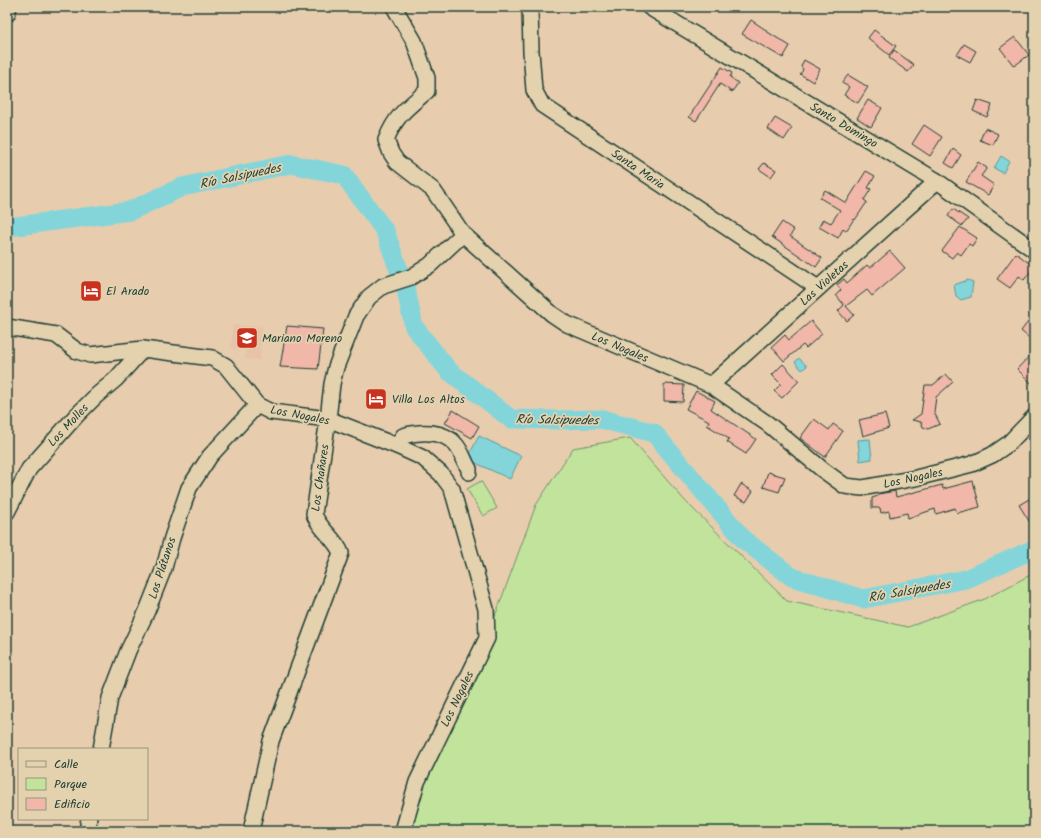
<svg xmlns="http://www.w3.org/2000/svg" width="1041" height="838" font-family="Kalam,sans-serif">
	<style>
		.built { fill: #e6c3aa }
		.green { fill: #c2e39c; stroke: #709068 }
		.water { fill: #83d5da; stroke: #5b9898 }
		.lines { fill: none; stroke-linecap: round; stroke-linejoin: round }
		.river { stroke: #83d5da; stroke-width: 19 }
		.building { fill: #f1b7a8; stroke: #1f3d34 }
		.minor-casing { stroke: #1f3d34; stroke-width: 18 }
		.minor { stroke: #e4d2af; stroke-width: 15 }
		.labels { text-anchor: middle; stroke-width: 3.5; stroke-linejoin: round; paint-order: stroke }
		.street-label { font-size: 12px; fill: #1f3d34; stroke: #e4d2af }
		.poi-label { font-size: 12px; fill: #1f3d34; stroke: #e4d2af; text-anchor: start }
		.water-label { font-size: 13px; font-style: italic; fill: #24453c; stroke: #e4d2af }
	</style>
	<rect width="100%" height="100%" fill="#e7cdae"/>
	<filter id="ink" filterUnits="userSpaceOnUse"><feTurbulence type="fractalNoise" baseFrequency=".025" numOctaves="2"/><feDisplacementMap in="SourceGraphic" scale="8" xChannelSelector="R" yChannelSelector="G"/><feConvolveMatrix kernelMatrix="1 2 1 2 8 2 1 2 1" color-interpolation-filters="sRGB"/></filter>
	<g filter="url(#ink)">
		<polygon class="built" points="233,325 262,327 260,360 245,359 246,350 231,349"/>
		<g class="green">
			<polygon points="630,438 686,502 787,601 908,627 985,599 1034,573 1034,831 403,831 487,638 536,505 573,448"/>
			<polygon points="481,481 497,508 483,516 467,489"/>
		</g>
		<g class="water">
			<polygon points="1001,156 1009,161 1003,173 994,168"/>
			<polygon points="968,280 973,282 971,297 961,300 956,296 954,285"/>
			<polygon points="799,358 807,366 802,370 795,362"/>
			<polygon points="479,436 521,456 510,479 467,459"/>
			<polygon points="870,439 872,459 860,461 858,440"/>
		</g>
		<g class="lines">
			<polyline class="river" points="7,226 17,226 130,211 182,187 291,164 344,175 385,231 406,290 414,327 449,371 511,419 555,420 601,419 654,433 744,540 792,577 863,599 966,579 1034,549"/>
		</g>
		<g class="building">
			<polygon points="751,20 766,30 766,31 790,46 783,58 742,34"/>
			<polygon points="874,30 896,46 889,55 868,38"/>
			<polygon points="1015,37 1029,55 1014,66 1000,48"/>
			<polygon points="964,44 976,51 970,62 957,55"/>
			<polygon points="894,50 914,65 908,72 889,58"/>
			<polygon points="804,60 820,69 813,82 800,74 803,70 801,66"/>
			<polygon points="722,67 732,73 730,77 738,83 732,92 720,84 696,121 689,117"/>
			<polygon points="848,75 868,87 858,103 844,95 849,87 842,83"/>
			<polygon points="868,100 882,108 871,127 857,118"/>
			<polygon points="977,100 992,105 987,117 973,111"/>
			<polygon points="775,118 792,128 784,140 768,129"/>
			<polygon points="924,125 942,137 930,156 912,144"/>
			<polygon points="985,128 998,134 993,145 980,140"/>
			<polygon points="953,149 961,155 953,168 945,163"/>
			<polygon points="978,162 987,168 981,176 994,185 988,195 966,182"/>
			<polygon points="764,163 776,170 771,177 759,169"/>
			<polygon points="866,171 875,176 868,188 871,189 864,200 867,202 855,220 854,219 846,231 843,229 838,238 819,227 823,219 831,223 840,210 820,198 825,190 846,203"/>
			<polygon points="953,209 968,219 962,226 948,216"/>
			<polygon points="782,222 794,230 790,236 822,258 816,267 772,237"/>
			<polygon points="960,227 977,238 972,246 969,244 961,255 957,252 952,258 942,251"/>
			<polygon points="890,251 905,268 872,296 867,290 846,306 854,315 847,321 838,311 844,305 836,295 841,290 837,285 844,279 847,283 867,265 870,268"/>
			<polygon points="1016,253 1034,267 1024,280 1019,276 1010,288 997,279"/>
			<polygon points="811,321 822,334 806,348 803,345 784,361 772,347 785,335 789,340"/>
			<polygon points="1028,322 1034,327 1034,332 1029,338 1021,331"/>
			<polygon points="287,326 323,329 318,369 280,367"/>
			<polygon points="1034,351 1034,386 1017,369"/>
			<polygon points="783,364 799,381 782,398 774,391 781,384 772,375"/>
			<polygon points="946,374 953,382 936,397 934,412 940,424 928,429 923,427 921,422 912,420 921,414 925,385 933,385"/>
			<polygon points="664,384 684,385 683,402 664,401"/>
			<polygon points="696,391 715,401 711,409 756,439 746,454 727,442 729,439 707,425 709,421 686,409"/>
			<polygon points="453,410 479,426 472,438 445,423"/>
			<polygon points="885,414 889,428 863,436 859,420"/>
			<polygon points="814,419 829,430 833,424 843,431 825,457 800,438"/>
			<polygon points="768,472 785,477 779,492 763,487"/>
			<polygon points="973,481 980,507 957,513 955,508 936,514 935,509 908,518 907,513 890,517 889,511 881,513 880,508 872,508 872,498 878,496 878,494 895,491 896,497 942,485 943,489"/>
			<polygon points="741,484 753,491 746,502 734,496"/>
			<polygon points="1034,496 1034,529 1019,505"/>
		</g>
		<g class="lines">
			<g class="minor-casing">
				<g id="minor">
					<path d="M394 7 414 41 427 78V91C407 108 396 115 386 140L391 153 397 162 433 190 463 234 552 314 567 324 711 385 768 424 823 470 845 486 862 488 916 478 972 464 992 455 1008 444 1034 417"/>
					<polyline points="530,7 531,51 534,90 542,105 818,288"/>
					<polyline points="649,7 937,181 1034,250"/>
					<polyline points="7,14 9,7"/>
					<polyline points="7,327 56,335 77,351 90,355 143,349 212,358 226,366 257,405 271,412 328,419 397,446 423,458 441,474 452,489 486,609 487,638 417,782 403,831"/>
					<polyline points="711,385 937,181"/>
					<path d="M397 446 403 436C419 431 444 430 456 445 462 452 464 461 469 469V472"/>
					<polyline points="7,512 29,469 76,416 96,396 116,379 143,349"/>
					<polyline points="101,749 110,698 128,651 147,611 164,568 172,538 189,488 210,456 257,405"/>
					<polyline points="87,831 89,819"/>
					<path d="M251 831 271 741 341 553C335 538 319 529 314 514L328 419 332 384 336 367 356 316 369 297 383 286 411 277 430 265 463 234"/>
				</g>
			</g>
			<use href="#minor" class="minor"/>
		</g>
	</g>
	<defs>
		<g id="hotel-square" transform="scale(1.15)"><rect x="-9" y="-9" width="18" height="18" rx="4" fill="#c8321e" stroke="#e4d2af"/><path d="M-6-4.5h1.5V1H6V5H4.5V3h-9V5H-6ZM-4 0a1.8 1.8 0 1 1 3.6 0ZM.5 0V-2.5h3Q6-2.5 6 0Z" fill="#fff"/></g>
		<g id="school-square" transform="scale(1.15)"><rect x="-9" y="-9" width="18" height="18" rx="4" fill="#c8321e" stroke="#e4d2af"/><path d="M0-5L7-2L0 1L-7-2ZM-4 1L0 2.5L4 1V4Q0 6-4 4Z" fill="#fff"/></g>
	</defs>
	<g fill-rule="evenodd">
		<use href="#hotel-square" x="91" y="291"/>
		<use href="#school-square" x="247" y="338"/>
		<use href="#hotel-square" x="376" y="399"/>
	</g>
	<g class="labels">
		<g class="street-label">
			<text transform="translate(844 125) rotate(31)" y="4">Santo Domingo</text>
			<text transform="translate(638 169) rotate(34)" y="4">Santa Maria</text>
			<text transform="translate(824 283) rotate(-42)" y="4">Las Violetas</text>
			<text transform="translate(620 347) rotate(23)" y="4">Los Nogales</text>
			<text transform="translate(300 415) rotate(11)" y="4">Los Nogales</text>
			<text transform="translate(68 425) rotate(-47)" y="4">Los Molles</text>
			<text transform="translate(320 478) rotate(-82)" y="4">Los Chañares</text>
			<text transform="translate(913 478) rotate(-12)" y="4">Los Nogales</text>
			<text transform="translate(162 568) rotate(-72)" y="4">Los Plátanos</text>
			<text transform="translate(457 699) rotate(-64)" y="4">Los Nogales</text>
		</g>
		<g class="poi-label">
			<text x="106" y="295">El Arado</text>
			<text x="262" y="342">Mariano Moreno</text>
			<text x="392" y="403">Villa Los Altos</text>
		</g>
		<g class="water-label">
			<text transform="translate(240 175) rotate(-12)" y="5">Río Salsipuedes</text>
			<text transform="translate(557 419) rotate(1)" y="5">Río Salsipuedes</text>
			<text transform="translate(909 590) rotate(-10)" y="5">Río Salsipuedes</text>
		</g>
	</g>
	<rect width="1041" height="838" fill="none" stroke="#e4d2af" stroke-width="24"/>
	<rect x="12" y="12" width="1017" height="814" fill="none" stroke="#1f3d34" stroke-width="1.5" filter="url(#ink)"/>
	<rect x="18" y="748" width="130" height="72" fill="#e4d2af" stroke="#95967e"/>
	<rect x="26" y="761" width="20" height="6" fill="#e4d2af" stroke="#95967e"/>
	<text x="54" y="768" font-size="12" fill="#1f3d34">Calle</text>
	<rect x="26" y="778" width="20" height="12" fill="#c2e39c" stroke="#95967e"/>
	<text x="54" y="788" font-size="12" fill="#1f3d34">Parque</text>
	<rect x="26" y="798" width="20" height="12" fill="#f1b7a8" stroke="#95967e"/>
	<text x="54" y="808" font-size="12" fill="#1f3d34">Edificio</text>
</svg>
